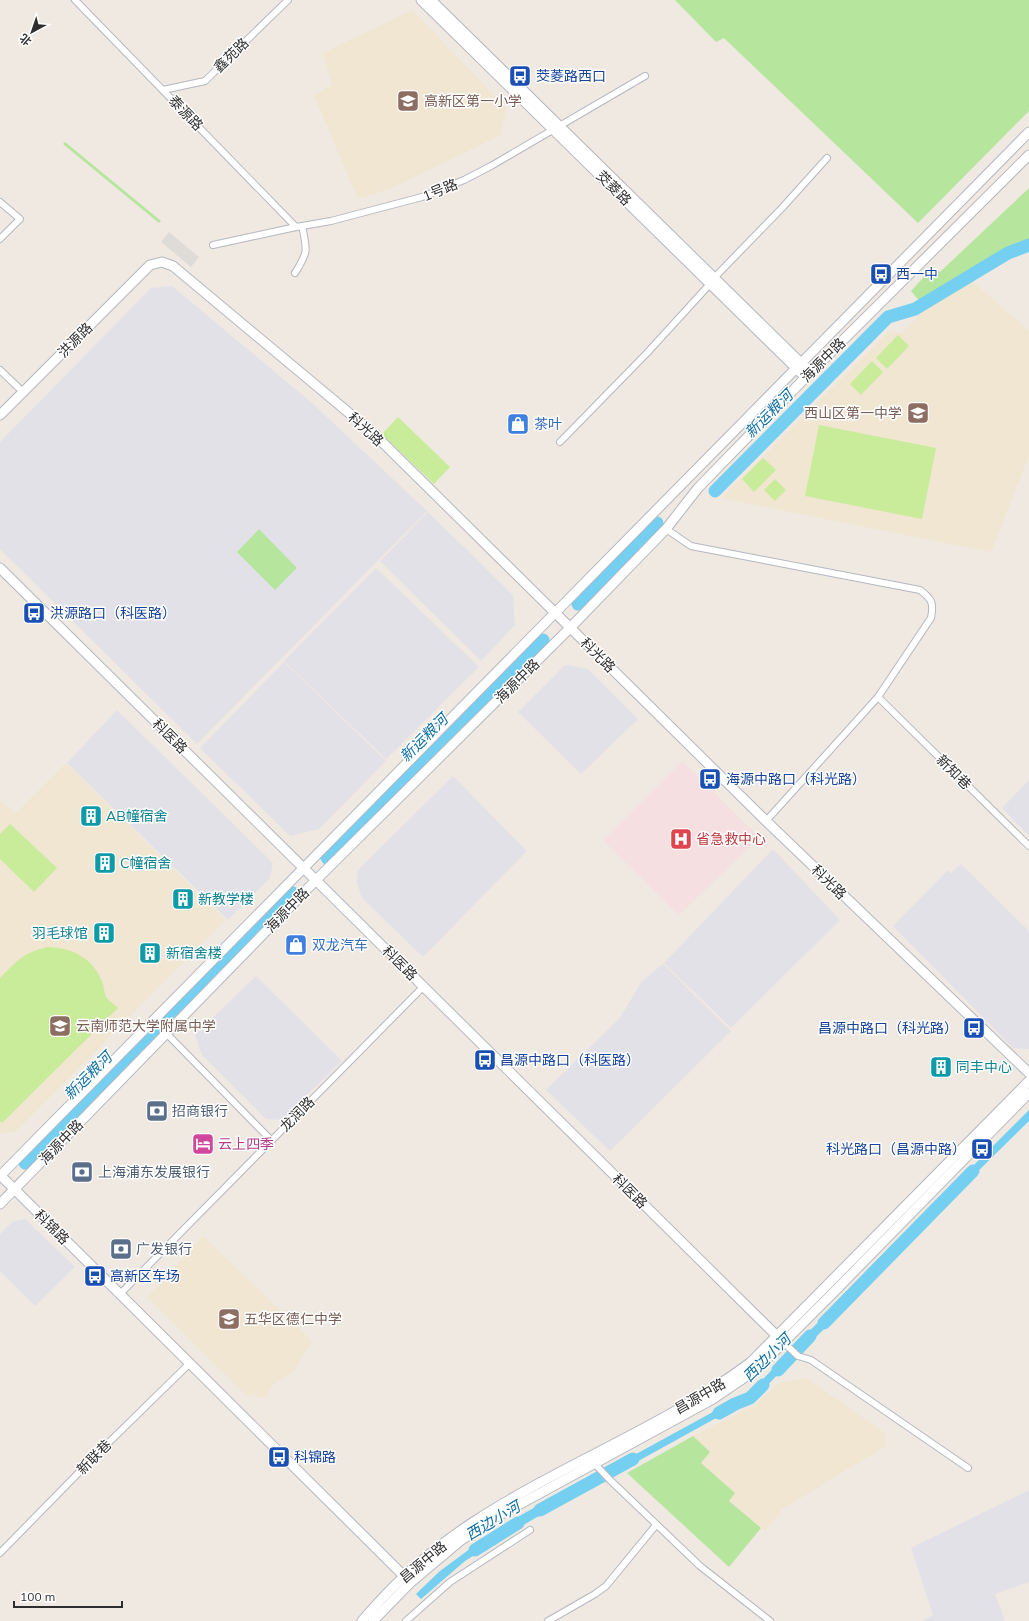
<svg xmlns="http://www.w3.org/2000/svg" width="1029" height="1621" font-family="Mulish,'Noto Sans SC',sans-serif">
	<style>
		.industrial { fill: #e3e1e8 }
		.education { fill: #f0e6d1 }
		.medical { fill: #f5dfe0 }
		.green { fill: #b6e59e }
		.pitch { fill: #c9ec9a }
		.plaza { fill: #dfdcd8 }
		.water { fill: #75cff0 }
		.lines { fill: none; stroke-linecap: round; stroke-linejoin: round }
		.river { stroke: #75cff0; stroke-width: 13 }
		.street-casing { stroke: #b4b7c1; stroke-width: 8 }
		.secondary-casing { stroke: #b4b7c1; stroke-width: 11 }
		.street { stroke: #fff; stroke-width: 6 }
		.secondary { stroke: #fff; stroke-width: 9 }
		.labels { text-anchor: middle; stroke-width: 3; stroke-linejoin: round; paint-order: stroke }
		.street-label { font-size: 14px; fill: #2e2e2e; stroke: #fff }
		.transit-label { font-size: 14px; fill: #164399; stroke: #fff; text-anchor: start }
		.education-label { font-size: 14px; fill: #785e54; stroke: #fff; text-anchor: start }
		.shop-label { font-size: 14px; fill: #366cbe; stroke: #fff; text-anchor: start }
		.culture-label { font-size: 14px; fill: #0d838f; stroke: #fff; text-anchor: start }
		.health-label { font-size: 14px; fill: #be3a42; stroke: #fff; text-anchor: start }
		.service-label { font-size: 14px; fill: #4e5e75; stroke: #fff; text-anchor: start }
		.hotel-label { font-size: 14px; fill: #b23c85; stroke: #fff; text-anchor: start }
		.water-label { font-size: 15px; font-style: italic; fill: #0d6fa3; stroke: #fff }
	</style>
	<rect width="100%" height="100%" fill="#efe9e1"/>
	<g class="industrial">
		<polygon points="172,286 312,403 427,511 197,744 0,549 0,442 151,288"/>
		<polygon points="428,512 513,595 515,625 481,661 380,561"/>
		<polygon points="376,568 479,667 386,759 284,661"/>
		<polygon points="284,662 386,761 319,829 290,836 200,748"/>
		<polygon points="565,665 588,669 638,719 581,774 518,712"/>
		<polygon points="117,710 273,863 270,878 228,920 67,763"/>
		<polygon points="453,776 527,851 423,957 362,898 357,883 358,870"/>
		<polygon points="1029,780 1029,836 1002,808"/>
		<polygon points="773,849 840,920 731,1028 664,963"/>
		<polygon points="961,864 1029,931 1029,1049 1013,1048 893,926 948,870 951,873"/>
		<polygon points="663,964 731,1031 610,1151 546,1090 620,1018 642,981"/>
		<polygon points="256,976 342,1061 281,1120 266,1119 202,1055 195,1035"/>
		<polygon points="25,1219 75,1267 35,1306 0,1271 0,1234 12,1222"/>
		<polygon points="1029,1490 1029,1582 995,1594 1005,1621 922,1621 933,1615 911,1548"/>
	</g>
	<g class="education">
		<polygon points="412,10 506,108 501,135 390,189 358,199 314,95 332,85 323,53"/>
		<polygon points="972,281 1029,331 1029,456 991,552 721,498 889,331 902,333 924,311"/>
		<polygon points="66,763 225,920 15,1132 0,1133 0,800 15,814"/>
		<polygon points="203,1236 312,1341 295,1370 273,1385 266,1398 245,1394 147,1297"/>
		<polygon points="807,1378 886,1434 886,1446 784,1508 765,1531 729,1501 735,1493 701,1463 710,1452 693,1436 755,1405 779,1383"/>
	</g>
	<polygon class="medical" points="682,761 759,837 679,915 603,840"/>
	<g class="green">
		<polygon points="675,0 1029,0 1029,111 918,223 724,38 716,42"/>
		<polygon points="65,142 161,221 159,223 63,144"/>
		<polygon points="1029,188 1029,242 1003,253 921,303 911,291 933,267 940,272"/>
		<polygon points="259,529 297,568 275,590 237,552"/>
		<polygon points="693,1436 710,1452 701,1463 735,1493 729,1501 761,1528 729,1567 627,1473"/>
	</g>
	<g class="pitch">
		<polygon points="898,335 909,346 887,369 876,358"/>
		<polygon points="872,361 883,372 861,395 850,384"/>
		<polygon points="398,417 450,467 434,484 382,434"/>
		<polygon points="819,425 936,448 922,519 805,496"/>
		<polygon points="763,458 776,470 754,492 742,479"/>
		<polygon points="775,479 786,490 775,501 764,490"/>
		<polygon points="10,824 57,868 34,892 0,859 0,834"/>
		<path d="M48 947C72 948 91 957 101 979 104 985 104 992 106 997 109 1001 115 1005 118 1008L2 1123 0 1121V978C17 961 24 952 48 947Z"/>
	</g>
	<polygon class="plaza" points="169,232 199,257 191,267 161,242"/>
	<g class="water">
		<polygon points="1029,1110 1029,1121 963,1186 958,1181"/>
		<polygon points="948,1190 953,1195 922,1229 917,1224"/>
		<polygon points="910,1229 915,1235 886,1265 880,1260"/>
		<polygon points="875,1265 881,1271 845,1307 839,1302"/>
		<polygon points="834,1307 840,1313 802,1351 795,1345"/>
		<polygon points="786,1355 792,1360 752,1401 748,1395"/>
		<polygon points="733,1401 736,1407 622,1470 616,1465"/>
		<polygon points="587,1479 595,1487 571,1499 566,1491"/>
		<polygon points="553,1497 558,1505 506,1535 500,1527"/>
		<polygon points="486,1537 492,1544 465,1561 421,1599 416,1594 440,1571"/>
	</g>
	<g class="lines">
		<g class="river">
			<polyline points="715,491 888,317 915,309 1008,253 1029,245"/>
			<polyline points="578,604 657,523"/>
			<polyline points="327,858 543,640"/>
			<polyline points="25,1163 293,893"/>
			<polyline points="824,1323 973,1171"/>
			<polyline points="778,1370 810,1336"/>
			<polyline points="719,1413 735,1404 750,1398 763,1385"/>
			<polyline points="540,1510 633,1459"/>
			<polyline points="475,1550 518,1523"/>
		</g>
		<g class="street-casing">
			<g id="street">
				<polyline points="75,0 296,227"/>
				<polyline points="163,90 205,81 288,0"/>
				<polyline points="0,202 20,219 0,239"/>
				<polyline points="213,245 296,227 331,221 422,197 464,180 491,166 645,76"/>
				<path d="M295 273C309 251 307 250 302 226"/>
				<polyline points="714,278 782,208 827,158"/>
				<polyline points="0,370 23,392"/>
				<polyline points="560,442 647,353 710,284"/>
				<path d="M666 529 691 546 920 590C932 599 934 603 931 618L878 697 766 821"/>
				<polyline points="878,697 1029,846"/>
				<polyline points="167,1034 271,1140"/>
				<polyline points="120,1294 424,986"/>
				<polyline points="783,1342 798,1356 811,1360 968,1468"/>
				<polyline points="593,1462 610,1480 700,1566 770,1621"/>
				<polyline points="0,1553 97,1454 190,1363"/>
				<polyline points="406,1621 450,1582 530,1530"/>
				<polyline points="548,1621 595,1594 606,1586 656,1525"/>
			</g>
		</g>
		<g class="secondary-casing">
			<g id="secondary">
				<polyline points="421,0 801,373"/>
				<polyline points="431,0 807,369"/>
				<polyline points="0,415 150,265 162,262 173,266 373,433 766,821 1029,1073"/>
				<polyline points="0,568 783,1342"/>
				<polyline points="0,1175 408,1580"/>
				<path d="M0 1176C341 826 688 482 1029 132"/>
				<polyline points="0,1204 316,880 570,628 666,529 698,488 805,378 1029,155"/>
				<path d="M362 1621C394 1583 433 1548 475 1521 564 1463 666 1426 751 1362L1029 1081"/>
				<polyline points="373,1621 410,1583 460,1541 498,1516 713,1399 757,1369 830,1296 1029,1093"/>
			</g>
		</g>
		<use href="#street" class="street"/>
		<use href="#secondary" class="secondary"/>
	</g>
	<defs>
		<g id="bus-square" transform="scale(1.15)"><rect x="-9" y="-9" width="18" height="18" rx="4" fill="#1a4fb4" stroke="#fff"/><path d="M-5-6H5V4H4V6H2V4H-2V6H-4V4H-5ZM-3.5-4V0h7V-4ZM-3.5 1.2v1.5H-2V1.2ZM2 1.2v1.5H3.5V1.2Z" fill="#fff"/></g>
		<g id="school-square" transform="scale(1.15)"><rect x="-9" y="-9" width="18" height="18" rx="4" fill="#8d6e63" stroke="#fff"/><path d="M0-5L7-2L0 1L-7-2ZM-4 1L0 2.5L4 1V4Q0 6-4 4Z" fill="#fff"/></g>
		<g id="shop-square" transform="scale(1.15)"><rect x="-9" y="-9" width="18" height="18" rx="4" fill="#3f7fe0" stroke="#fff"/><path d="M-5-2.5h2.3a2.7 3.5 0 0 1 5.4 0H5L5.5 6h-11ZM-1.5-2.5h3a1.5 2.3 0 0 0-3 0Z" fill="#fff"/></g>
		<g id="building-square" transform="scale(1.15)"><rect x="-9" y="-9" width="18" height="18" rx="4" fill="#0f9aa8" stroke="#fff"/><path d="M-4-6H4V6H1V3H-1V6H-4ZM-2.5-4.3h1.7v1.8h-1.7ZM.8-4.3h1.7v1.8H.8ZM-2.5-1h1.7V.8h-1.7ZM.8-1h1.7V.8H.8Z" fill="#fff"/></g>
		<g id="hospital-square" transform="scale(1.15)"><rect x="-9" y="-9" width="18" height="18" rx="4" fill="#e0444e" stroke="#fff"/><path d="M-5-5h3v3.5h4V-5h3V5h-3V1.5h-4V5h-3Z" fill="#fff"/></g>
		<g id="bank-square" transform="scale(1.15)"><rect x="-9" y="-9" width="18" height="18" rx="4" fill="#5c6f8a" stroke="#fff"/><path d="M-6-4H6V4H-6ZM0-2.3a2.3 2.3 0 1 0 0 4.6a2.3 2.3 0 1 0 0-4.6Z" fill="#fff"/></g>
		<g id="hotel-square" transform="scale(1.15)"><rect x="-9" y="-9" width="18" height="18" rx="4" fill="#d1479c" stroke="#fff"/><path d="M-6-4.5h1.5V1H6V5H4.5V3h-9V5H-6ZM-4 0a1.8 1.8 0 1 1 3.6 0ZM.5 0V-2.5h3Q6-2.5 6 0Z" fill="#fff"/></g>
	</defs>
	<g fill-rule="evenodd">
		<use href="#bus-square" x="520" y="76"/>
		<use href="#school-square" x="408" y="101"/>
		<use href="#bus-square" x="881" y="274"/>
		<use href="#school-square" x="918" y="413"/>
		<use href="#shop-square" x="518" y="424"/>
		<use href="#bus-square" x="34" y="613"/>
		<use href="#bus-square" x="710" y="779"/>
		<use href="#building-square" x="91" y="816"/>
		<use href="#hospital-square" x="681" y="839"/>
		<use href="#building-square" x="105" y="863"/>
		<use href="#building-square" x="183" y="899"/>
		<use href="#building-square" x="104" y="933"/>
		<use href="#shop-square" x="296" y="945"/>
		<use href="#building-square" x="150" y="953"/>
		<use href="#school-square" x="60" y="1026"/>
		<use href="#bus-square" x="974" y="1028"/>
		<use href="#bus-square" x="485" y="1060"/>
		<use href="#building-square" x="941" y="1067"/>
		<use href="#bank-square" x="157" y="1111"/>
		<use href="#hotel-square" x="203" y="1144"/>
		<use href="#bus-square" x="982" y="1149"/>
		<use href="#bank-square" x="82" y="1172"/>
		<use href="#bank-square" x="121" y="1249"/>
		<use href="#bus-square" x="95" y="1276"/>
		<use href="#school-square" x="229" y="1319"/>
		<use href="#bus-square" x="279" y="1457"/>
	</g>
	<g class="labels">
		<g class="street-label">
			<text transform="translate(231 55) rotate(-44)" y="5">鑫苑路</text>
			<text transform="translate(186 113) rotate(46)" y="5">泰源路</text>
			<text transform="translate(614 188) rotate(45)" y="5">茭菱路</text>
			<text transform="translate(440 190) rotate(-22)" y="5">1号路</text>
			<text transform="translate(75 340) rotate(-45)" y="5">洪源路</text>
			<text transform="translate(823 360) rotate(-45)" y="5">海源中路</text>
			<text transform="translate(366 429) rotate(42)" y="5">科光路</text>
			<text transform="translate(598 655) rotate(45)" y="5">科光路</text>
			<text transform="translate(517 681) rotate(-45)" y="5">海源中路</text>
			<text transform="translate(170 736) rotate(45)" y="5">科医路</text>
			<text transform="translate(954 772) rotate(45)" y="5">新知巷</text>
			<text transform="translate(829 882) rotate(44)" y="5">科光路</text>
			<text transform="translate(287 910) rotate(-46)" y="5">海源中路</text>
			<text transform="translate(400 963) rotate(45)" y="5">科医路</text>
			<text transform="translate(297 1114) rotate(-45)" y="5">龙润路</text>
			<text transform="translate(61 1142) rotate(-46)" y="5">海源中路</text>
			<text transform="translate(630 1191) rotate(45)" y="5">科医路</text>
			<text transform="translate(52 1227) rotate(45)" y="5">科锦路</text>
			<text transform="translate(700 1396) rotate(-30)" y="5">昌源中路</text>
			<text transform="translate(94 1457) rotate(-45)" y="5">新联巷</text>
			<text transform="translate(423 1562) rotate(-40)" y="5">昌源中路</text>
		</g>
		<g class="transit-label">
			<text x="536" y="81">茭菱路西口</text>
			<text x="896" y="279">西一中</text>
			<text x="50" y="618">洪源路口（科医路）</text>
			<text x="726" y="784">海源中路口（科光路）</text>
			<text x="958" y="1033" text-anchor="end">昌源中路口（科光路）</text>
			<text x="500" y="1065">昌源中路口（科医路）</text>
			<text x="966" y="1154" text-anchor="end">科光路口（昌源中路）</text>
			<text x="110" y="1281">高新区车场</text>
			<text x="294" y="1462">科锦路</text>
		</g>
		<g class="education-label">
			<text x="424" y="106">高新区第一小学</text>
			<text x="902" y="418" text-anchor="end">西山区第一中学</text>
			<text x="76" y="1031">云南师范大学附属中学</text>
			<text x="244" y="1324">五华区德仁中学</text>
		</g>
		<g class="shop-label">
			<text x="534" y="429">茶叶</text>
			<text x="312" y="950">双龙汽车</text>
		</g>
		<g class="culture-label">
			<text x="106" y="821">AB幢宿舍</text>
			<text x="120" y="868">C幢宿舍</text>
			<text x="198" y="904">新教学楼</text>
			<text x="88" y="938" text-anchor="end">羽毛球馆</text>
			<text x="166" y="958">新宿舍楼</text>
			<text x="956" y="1072">同丰中心</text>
		</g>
		<g class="health-label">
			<text x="696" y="844">省急救中心</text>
		</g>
		<g class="service-label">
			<text x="172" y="1116">招商银行</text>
			<text x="98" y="1177">上海浦东发展银行</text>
			<text x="136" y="1254">广发银行</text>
		</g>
		<g class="hotel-label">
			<text x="218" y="1149">云上四季</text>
		</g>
		<g class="water-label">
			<text transform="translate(769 414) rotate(-45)" y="5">新运粮河</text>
			<text transform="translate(424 738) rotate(-45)" y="5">新运粮河</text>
			<text transform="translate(88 1076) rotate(-45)" y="5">新运粮河</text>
			<text transform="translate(767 1358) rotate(-45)" y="5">西边小河</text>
			<text transform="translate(493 1521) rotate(-31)" y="5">西边小河</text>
		</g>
	</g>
	<g transform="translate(32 32) rotate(220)" stroke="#ffffff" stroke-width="3" paint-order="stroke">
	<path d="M0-3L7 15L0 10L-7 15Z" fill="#2e2e2e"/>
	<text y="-6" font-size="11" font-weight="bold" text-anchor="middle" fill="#2e2e2e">北</text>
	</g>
	<path d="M14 1601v6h108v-6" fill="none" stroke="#2e2e2e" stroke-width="2"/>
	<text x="20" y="1601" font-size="12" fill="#2e2e2e" stroke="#ffffff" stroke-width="3" paint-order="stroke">100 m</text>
</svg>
